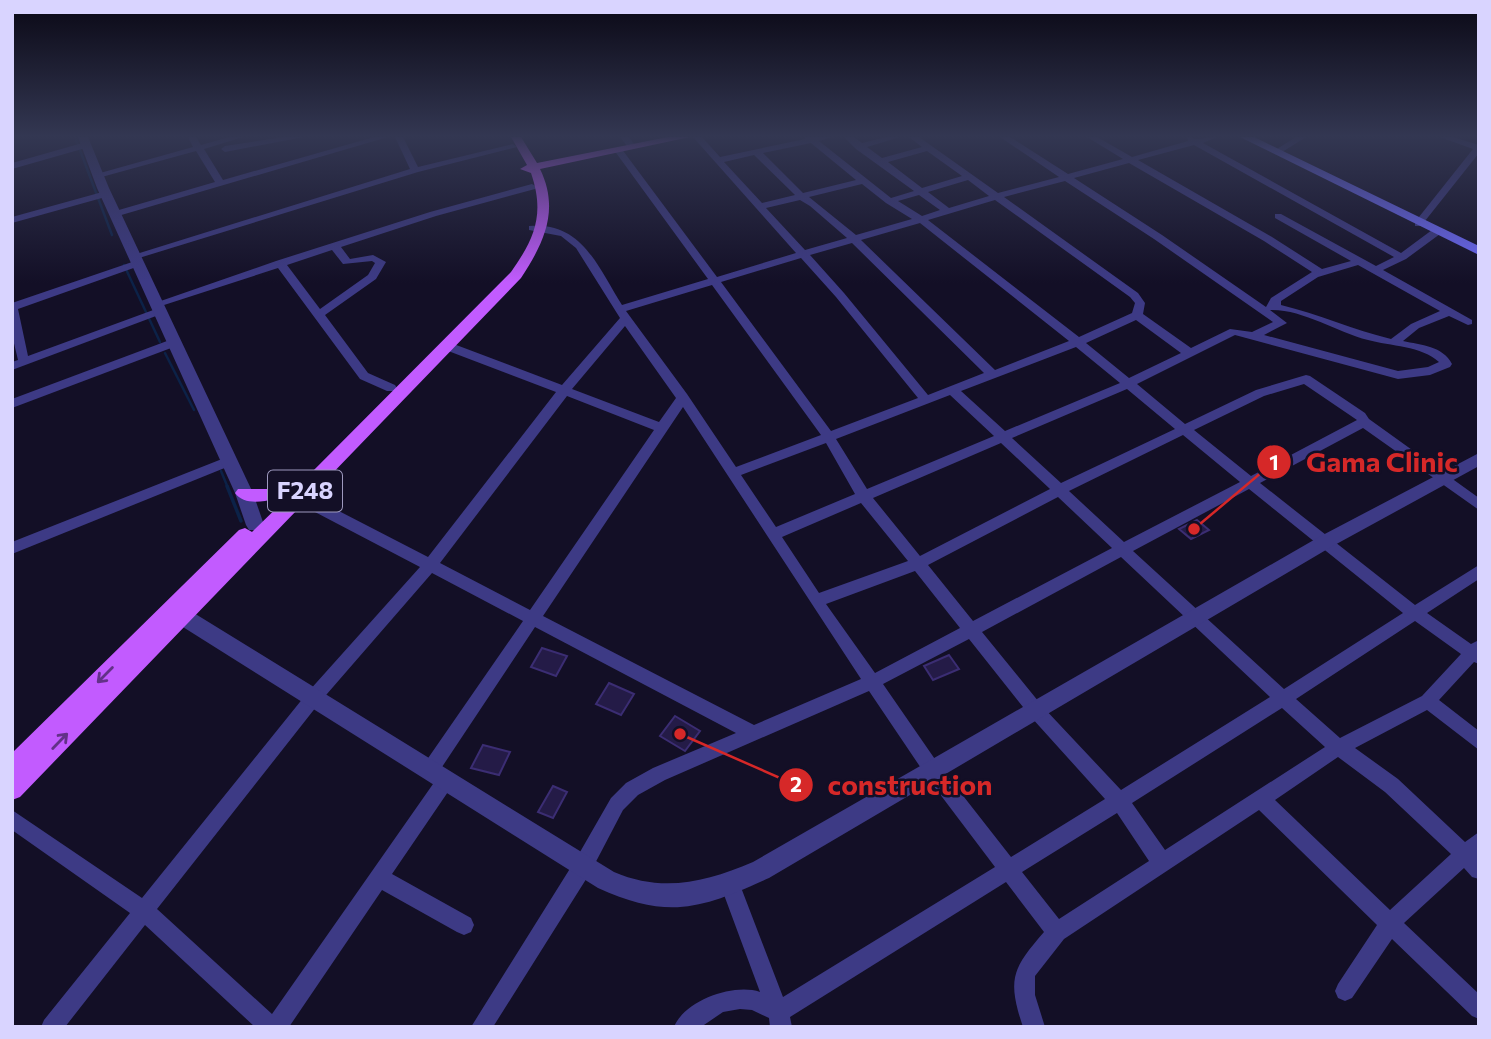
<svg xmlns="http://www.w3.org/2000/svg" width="1491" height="1039" font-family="Commissioner,sans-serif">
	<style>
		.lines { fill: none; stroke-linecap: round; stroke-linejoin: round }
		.stream-far1 { stroke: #0c2248; stroke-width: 2.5 }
		.stream { stroke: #0c2248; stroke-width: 3.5 }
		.building { fill: #241b47; stroke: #3b2d73; stroke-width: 2 }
		.minor { fill: #3d3a85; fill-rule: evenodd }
		.tertiary { fill: #3d3a85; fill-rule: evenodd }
		.secondary { fill: #6f6bff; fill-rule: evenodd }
		.primary { fill: #c25bff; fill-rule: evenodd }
		.oneway { stroke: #623188 }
		.labels { text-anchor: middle; stroke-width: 5; stroke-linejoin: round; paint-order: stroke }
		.shield { fill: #130f26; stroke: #9e99be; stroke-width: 2 }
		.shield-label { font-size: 24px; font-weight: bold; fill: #d9d4ff }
		.leader { fill: none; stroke: #d62828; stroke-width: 2.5 }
		.callout-dot { fill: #d62828; stroke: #130f26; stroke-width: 2.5 }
		.mark-label { font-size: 21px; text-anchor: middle; font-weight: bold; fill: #fff }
		.callout-label { font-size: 28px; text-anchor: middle; font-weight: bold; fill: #d62828; stroke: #130f26; stroke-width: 5; stroke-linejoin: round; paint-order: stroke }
	</style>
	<rect width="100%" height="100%" fill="#130f26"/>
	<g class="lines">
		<g class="stream-far1">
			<polyline points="75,137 112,235"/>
			<polyline points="124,265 160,342"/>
			<polyline points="165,353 194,410"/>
			<polyline points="221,471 228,488"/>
		</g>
		<polyline class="stream" points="227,486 241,521"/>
	</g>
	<g class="building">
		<polygon points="1197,520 1209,530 1191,539 1179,529"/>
		<polygon points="542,648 567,656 556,676 531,667"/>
		<polygon points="949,655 959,669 933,680 924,666"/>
		<polygon points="609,683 634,694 621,715 596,704"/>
		<polygon points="675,716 700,731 685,751 660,736"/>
		<polygon points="483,745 510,752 499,775 471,768"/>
		<polygon points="553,786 567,792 553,818 538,812"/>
	</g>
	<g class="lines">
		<g class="minor">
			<polygon points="188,137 196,137 201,145 229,137 243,137 204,149 223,180 374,137 388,137 118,216 112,216 112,212 215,182 196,151 98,178 93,175 193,147"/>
			<polygon points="283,137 304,137 225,152 221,149 225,146"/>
			<polygon points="395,137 403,137 418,167 513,144 517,147 418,172 139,258 130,256 410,169"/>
			<polygon points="620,137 629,137 634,144 627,146"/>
			<path d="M693 137H702L720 157 805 139 804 137H832L819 141 891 198 914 191 856 149 844 137H854L862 143 886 137H900L867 147 882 158 922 147 909 137H919L998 193 1059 177 1000 137H1010L1068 174 1123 159 1087 137H1097L1132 157 1188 141 1187 137 1196 139 1217 137 1203 143 1401 253 1432 230H1440V234L1406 259 1383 270 1472 320V324L1468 325 1449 316 1419 328 1403 341C1421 345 1443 346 1452 364L1450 367 1430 375 1398 379 1235 335 1137 384 1185 424 1256 390 1306 375 1310 376 1365 413 1369 419 1479 498V510L1363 428 1260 483 1415 605 1479 565V579L1427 613 1471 644 1479 640V664L1474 662 1439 700 1479 731V750L1427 710 1355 748 1398 779 1465 842 1479 832V879L1472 877 1464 868 1404 923 1479 994V1019L1472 1016 1392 939 1352 998 1345 1001 1338 998 1335 991 1338 984 1377 925 1259 810 1064 939 1035 976V995L1045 1027H1023C1007 979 1012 969 1044 932L1006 882 790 1017 792 1027H770L769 1018 752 1010 740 1009 723 1012 701 1027H674C685 1000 734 983 760 992L720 884 723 877 730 874 737 877 783 997 995 867 927 777 869 691 665 780 638 795 623 810 590 873 493 1027H471L576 859 611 798 626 783 653 768 736 733 535 627 436 776 430 778 424 776 421 770 424 764 523 621 432 573 320 702 157 909 272 1014 440 774 446 771 452 774 455 780 452 786 392 874 471 918 474 925 471 932 464 935 457 932 382 890 289 1027H255L145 925 65 1027H41L44 1020 130 913 12 830V810L142 898 308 692 420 567 294 501 292 497 294 493H304L428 557 556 392 443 349V343H451L562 385 620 318 576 248 561 236 529 230V226C582 221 598 267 622 305L708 279 614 150 618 147 621 148 717 277 796 253ZM811 143 856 180 803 193 763 153ZM1194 145 1394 257 1376 266 1281 214H1275V218L1351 261 1322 269 1272 237 1138 160ZM927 151 962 176 922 188 888 162ZM754 155 795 195 762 203 724 162ZM1129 163 1264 241 1312 272 1271 298 1266 307 1162 235 1074 178ZM968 180 989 196 949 208 928 192ZM1065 181 1154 239 1273 322 1252 332 1230 329 1191 348 1143 314 1145 303 1138 293 1004 197ZM862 184 886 203 912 219 856 235 809 197ZM919 195 940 210 922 216 898 201ZM800 200 810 206 847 238 805 250 766 208ZM995 200 1130 297 1135 303 1132 313 1079 337 928 220ZM920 223 1069 341 995 370 861 240ZM852 243 984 373 928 395 844 293 810 255ZM801 258 836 297 918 398 831 431 721 282ZM1358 265 1440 311 1411 324 1391 339C1354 330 1318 314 1281 305V301L1318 277ZM712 285 821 435 736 467 687 394 626 311ZM1270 310C1303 309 1336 332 1368 340 1390 346 1422 346 1439 362L1428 367 1398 371 1264 335 1287 323ZM1136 320 1181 353 1129 378 1086 343ZM625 326 676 398 659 422 572 389ZM1076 347 1120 383 1005 431 961 391ZM1304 384 1357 420 1251 476 1194 430 1264 396ZM1127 389 1175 429 1061 483 1012 438ZM950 395 994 436 867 489 836 439ZM567 396 654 430 530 610 440 563ZM683 407 861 679 754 725 543 616ZM1183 435 1240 482 1124 542 1069 491ZM826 443 855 494 776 527 741 475ZM1001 443 1050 489 920 556 873 498ZM1249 489 1403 613 1284 689 1133 551ZM1058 497 1112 548 973 621 928 565ZM861 503 908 561 819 593 782 537ZM1121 557 1270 697 1121 790 1043 707 982 632ZM915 571 960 628 875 673 826 604ZM1415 621 1461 654 1422 696 1340 738 1296 699ZM969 639 1031 717 1105 799 1011 857 939 765 883 684ZM1282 708 1325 747 1165 850 1132 803ZM1338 757 1385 792 1451 854 1390 910 1275 800ZM1117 813 1149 861 1059 919 1022 872Z"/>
			<polygon points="1296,137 1306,137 1279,154 1272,152"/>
			<polygon points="1440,137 1453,137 1479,145 1479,153 1421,226 1415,226 1415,222 1473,149"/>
			<polygon points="86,142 89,143 89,147 12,169 12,163"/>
			<path d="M532 184 537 187 535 189 436 216 341 247 350 259 373 255 386 262 376 279 325 315 368 373 395 385 397 388 395 391H387L360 379 278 268 161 306 157 307 152 304 276 261 430 212ZM332 250 343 264 372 261 375 263 368 275 320 309 287 265Z"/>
			<polygon points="106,191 109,192 109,196 12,223 12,217"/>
			<polygon points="138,260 143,263 142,265 18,309 28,356 156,309 164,309 164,313 12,370 12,362 18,360 12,335 12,303"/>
			<polygon points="175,338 181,342 179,345 12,408 12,399"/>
			<polygon points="227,457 232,459 234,462 232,465 12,554 12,542"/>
		</g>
		<g class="tertiary">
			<polygon points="78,137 88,137 109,188 253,493 264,525 261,530 249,530 246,525 235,493 97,188"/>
			<path d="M1479 453V466L1331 547 769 878C701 909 669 920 598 888L175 622 172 616 175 610 182 608 189 610 614 872C663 893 706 882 753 862L1319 537Z"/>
		</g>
		<polygon class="secondary" points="1240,137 1254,137 1479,246 1479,255"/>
		<path class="primary" d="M511 137H521L537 163 668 137H690L540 169C560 210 544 243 521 278L20 797 12 800V753L239 530 245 528 252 532 291 494C276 499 246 509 235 493L238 489H268L294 480 301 483 511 272C535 238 545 214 531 173L520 169 527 165Z"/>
	</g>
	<defs><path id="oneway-shaft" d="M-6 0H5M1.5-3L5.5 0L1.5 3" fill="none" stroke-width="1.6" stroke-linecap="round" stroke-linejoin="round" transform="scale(1.75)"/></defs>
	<g class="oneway">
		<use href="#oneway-shaft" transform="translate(105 675) rotate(135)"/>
		<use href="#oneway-shaft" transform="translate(60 741) rotate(-46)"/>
	</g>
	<linearGradient id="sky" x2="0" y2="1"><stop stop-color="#0a0815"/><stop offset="0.48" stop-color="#333752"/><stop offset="1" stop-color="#333752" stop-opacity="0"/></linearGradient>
	<rect width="1491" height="283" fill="url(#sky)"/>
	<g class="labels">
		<rect class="shield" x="268" y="470.5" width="74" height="41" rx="5"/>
		<g class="shield-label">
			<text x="305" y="499">F248</text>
		</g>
	</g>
	<path class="leader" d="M1194 529L1274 462M680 734L796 785"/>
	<g class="callout-dot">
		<circle cx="1194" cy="529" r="7"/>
		<circle cx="680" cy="734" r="7"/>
		<circle cx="1274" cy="462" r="18"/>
		<circle cx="796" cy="785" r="18"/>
	</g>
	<g class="mark-label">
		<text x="1274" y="470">1</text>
		<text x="796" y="792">2</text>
	</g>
	<g class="callout-label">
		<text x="1382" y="472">Gama Clinic</text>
		<text x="910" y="795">construction</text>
	</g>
	<rect width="1491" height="1039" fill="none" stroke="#d9d4ff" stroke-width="28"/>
</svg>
